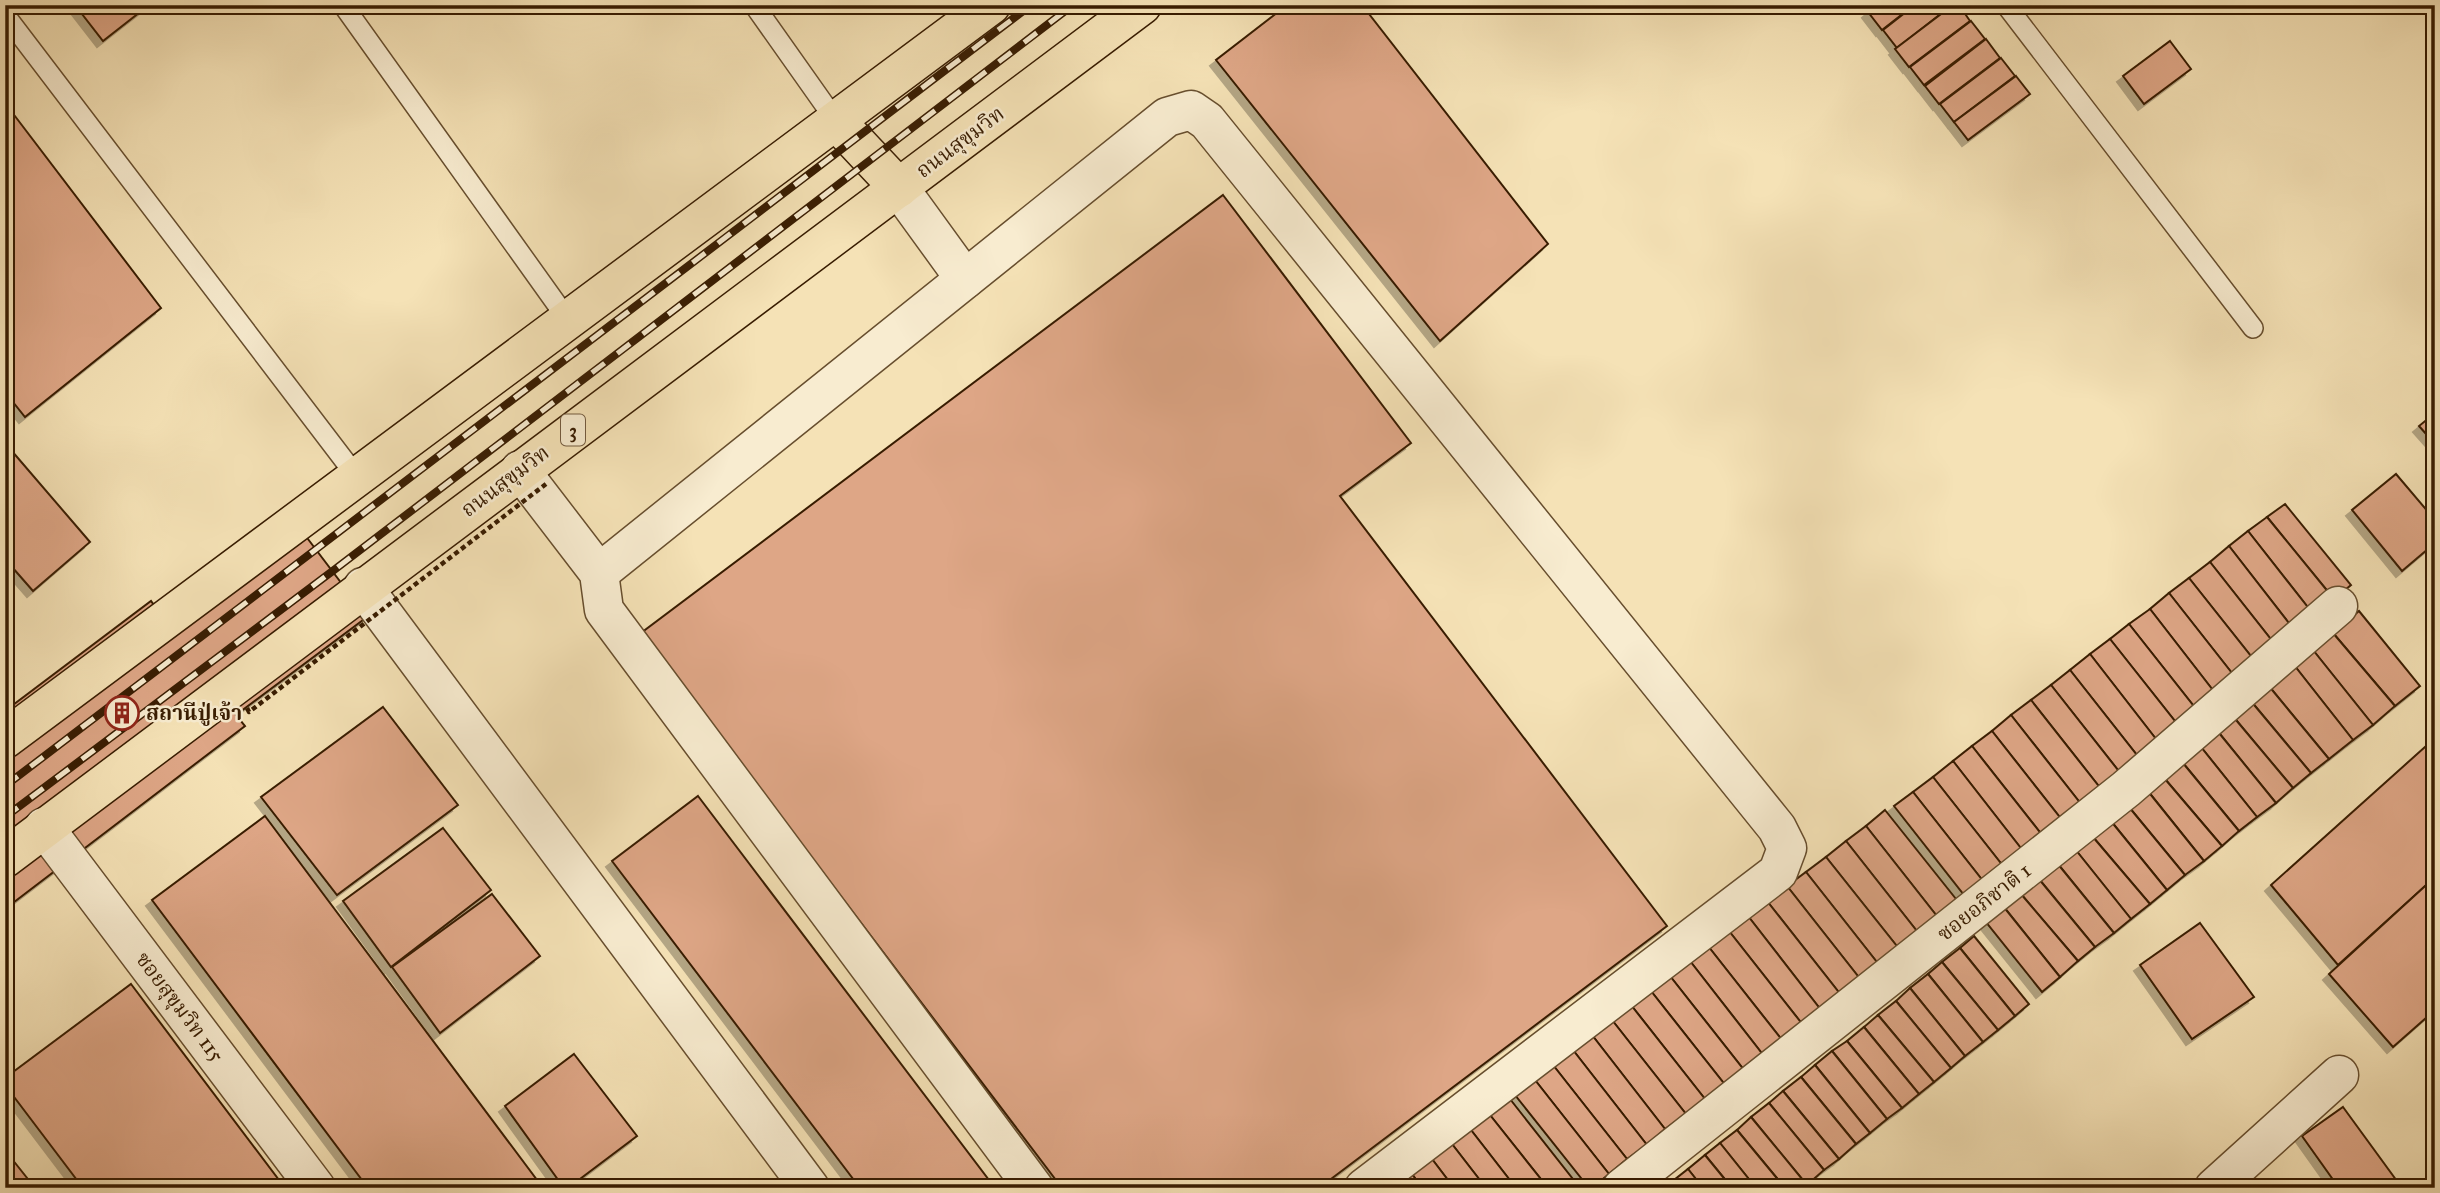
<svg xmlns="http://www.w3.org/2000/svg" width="2440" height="1193" font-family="'IM FELL Great Primer','Noto Serif Thai',serif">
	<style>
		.building { fill: #dea686; stroke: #381c01; stroke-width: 2; filter: url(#shadow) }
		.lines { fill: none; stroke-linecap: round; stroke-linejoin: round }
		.lane-casing { stroke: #674e2e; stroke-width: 22 }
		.street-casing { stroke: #674e2e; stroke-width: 41 }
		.highway-casing { stroke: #381c01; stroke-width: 41 }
		.lane { stroke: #f8ecd0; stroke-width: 19 }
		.street { stroke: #f8ecd0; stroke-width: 38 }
		.highway { stroke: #f5e2b6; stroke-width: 38 }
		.rail-casing { stroke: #381c01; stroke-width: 8 }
		.rail { stroke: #f8ecd0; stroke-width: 5; stroke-dasharray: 16; stroke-linecap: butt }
		.path-bridge { stroke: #381c01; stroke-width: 4.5; stroke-dasharray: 5 3.5; stroke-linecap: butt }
		.labels { text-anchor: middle; stroke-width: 5; stroke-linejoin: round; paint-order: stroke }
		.shield { fill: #f8ecd0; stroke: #725a3f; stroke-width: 2 }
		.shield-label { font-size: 19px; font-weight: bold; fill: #381c01 }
		.street-label { font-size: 21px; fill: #381c01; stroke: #f8ecd0 }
		.poi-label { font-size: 21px; font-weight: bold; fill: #381c01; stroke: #f8ecd0; text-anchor: start }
	</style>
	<defs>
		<filter id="shadow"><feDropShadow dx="-6" dy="6" stdDeviation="0" flood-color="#0004"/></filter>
	</defs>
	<rect width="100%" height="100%" fill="#f5e2b6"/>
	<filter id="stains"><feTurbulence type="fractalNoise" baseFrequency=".00286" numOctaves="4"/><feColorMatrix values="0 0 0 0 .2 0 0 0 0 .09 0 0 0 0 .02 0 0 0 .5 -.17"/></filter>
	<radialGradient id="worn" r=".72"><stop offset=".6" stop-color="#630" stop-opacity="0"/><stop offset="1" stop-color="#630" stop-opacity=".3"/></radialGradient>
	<g class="building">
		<polygon points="75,5 149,5 103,41"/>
		<polygon points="1287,5 1362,5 1548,244 1440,341 1216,60"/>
		<polygon points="1876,5 1914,5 1882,30 1868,12"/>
		<polygon points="1915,5 1952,5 1897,48 1883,30"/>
		<polygon points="1953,5 1959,5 1970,21 1909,67 1895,49"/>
		<polygon points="1971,21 1985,39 1924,85 1910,67"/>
		<polygon points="1986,39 2000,58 1939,104 1925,86"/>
		<polygon points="2170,41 2191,69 2144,104 2123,76"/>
		<polygon points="2001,58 2015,76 1954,122 1940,104"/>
		<polygon points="2016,76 2030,94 1968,140 1954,122"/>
		<polygon points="5,103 161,308 25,417 5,392"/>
		<polygon points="1223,195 1411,443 1340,496 1667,926 1319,1188 1062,1188 641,633"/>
		<polygon points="2435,413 2435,444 2419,426"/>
		<polygon points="5,443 90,542 33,591 5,559"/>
		<polygon points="2396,474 2435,520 2435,543 2402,571 2352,510"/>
		<polygon points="2285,504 2351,585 2334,599 2267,517"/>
		<polygon points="289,514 367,617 236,715 245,726 5,909 5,711 151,601 159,612"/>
		<polygon points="2267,517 2334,599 2314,615 2248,531"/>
		<polygon points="2248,531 2314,615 2295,631 2229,546"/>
		<polygon points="2229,546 2295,631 2277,647 2210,562"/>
		<polygon points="2210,562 2277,647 2258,665 2189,578"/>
		<polygon points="2189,578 2258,665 2239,682 2169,593"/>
		<polygon points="2169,593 2239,682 2219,698 2150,609"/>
		<polygon points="2150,609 2219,698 2200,714 2129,624"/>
		<polygon points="2359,611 2420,686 2395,706 2333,633"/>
		<polygon points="2129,624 2200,714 2182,730 2110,639"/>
		<polygon points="2333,633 2395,706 2373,725 2313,650"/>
		<polygon points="2110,639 2182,730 2163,748 2090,654"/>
		<polygon points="2313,650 2373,725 2353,740 2294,665"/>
		<polygon points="2090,654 2163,748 2144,764 2070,670"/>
		<polygon points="2294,665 2353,740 2329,759 2268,685"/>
		<polygon points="2070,670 2144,764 2125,779 2051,685"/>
		<polygon points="2051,685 2125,779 2105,794 2031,700"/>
		<polygon points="2268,685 2329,759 2311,773 2250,700"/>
		<polygon points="2031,700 2105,794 2085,809 2011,715"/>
		<polygon points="2250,700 2311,773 2293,788 2231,714"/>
		<polygon points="383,707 458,805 337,895 261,797"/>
		<polygon points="2231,714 2293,788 2276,803 2215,728"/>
		<polygon points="2011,715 2085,809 2066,825 1992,731"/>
		<polygon points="2215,728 2276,803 2257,817 2197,742"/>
		<polygon points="1992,731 2066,825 2046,840 1972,746"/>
		<polygon points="2435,738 2435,877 2338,965 2271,885"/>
		<polygon points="2197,742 2257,817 2239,831 2178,757"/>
		<polygon points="1972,746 2046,840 2027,856 1953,761"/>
		<polygon points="2178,757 2239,831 2222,846 2159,772"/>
		<polygon points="1953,761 2027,856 2007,871 1933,777"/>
		<polygon points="2159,772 2222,846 2204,861 2143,785"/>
		<polygon points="1933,777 2007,871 1987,886 1913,792"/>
		<polygon points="2143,785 2204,861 2185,875 2124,801"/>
		<polygon points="1913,792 1987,886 1968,900 1894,806"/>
		<polygon points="698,796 995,1188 860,1188 612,861"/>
		<polygon points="2124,801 2185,875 2167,890 2106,815"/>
		<polygon points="1885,810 1960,904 1940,920 1866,826"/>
		<polygon points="2106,815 2167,890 2150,904 2087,830"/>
		<polygon points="265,816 543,1188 368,1188 152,900"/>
		<polygon points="1866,826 1940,920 1920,935 1846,841"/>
		<polygon points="443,828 491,890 391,967 343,901"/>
		<polygon points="2087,830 2150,904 2131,919 2071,844"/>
		<polygon points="1846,841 1920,935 1900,950 1826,857"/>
		<polygon points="2071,844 2131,919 2114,933 2053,858"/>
		<polygon points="1826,857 1900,950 1880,966 1806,872"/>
		<polygon points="2053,858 2114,933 2095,947 2034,873"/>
		<polygon points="1806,872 1880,966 1861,980 1787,886"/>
		<polygon points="2034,873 2095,947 2078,961 2015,887"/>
		<polygon points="2435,877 2435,1010 2393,1047 2329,974"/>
		<polygon points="1787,886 1861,980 1841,995 1767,901"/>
		<polygon points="2015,887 2078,961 2060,977 1999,901"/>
		<polygon points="492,894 540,956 440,1033 392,967"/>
		<polygon points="1767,901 1841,995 1821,1010 1748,916"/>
		<polygon points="1999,901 2060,977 2042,992 1981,916"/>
		<polygon points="1748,916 1821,1010 1803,1025 1729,931"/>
		<polygon points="2200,923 2254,997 2192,1039 2140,965"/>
		<polygon points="1729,931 1803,1025 1782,1040 1708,946"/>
		<polygon points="1974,936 2029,1004 2015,1016 1960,948"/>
		<polygon points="1708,946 1782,1040 1764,1056 1690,961"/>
		<polygon points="1960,948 2015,1016 1998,1030 1942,962"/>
		<polygon points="1690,961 1764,1056 1744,1070 1670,976"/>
		<polygon points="1942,962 1998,1030 1983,1042 1928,974"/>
		<polygon points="1928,974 1983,1042 1965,1056 1910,988"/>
		<polygon points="1670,976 1744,1070 1726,1086 1651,991"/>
		<polygon points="131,984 285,1188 83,1188 5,1085 5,1078"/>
		<polygon points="1910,988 1965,1056 1951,1068 1896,1001"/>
		<polygon points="1651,991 1726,1086 1705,1099 1631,1005"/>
		<polygon points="1896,1001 1951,1068 1934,1082 1878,1015"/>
		<polygon points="1631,1005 1705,1099 1686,1114 1612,1020"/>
		<polygon points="1878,1015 1934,1082 1919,1094 1864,1027"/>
		<polygon points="1612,1020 1686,1114 1665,1129 1592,1035"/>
		<polygon points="1864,1027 1919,1094 1902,1108 1847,1041"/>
		<polygon points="1592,1035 1665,1129 1647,1145 1573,1050"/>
		<polygon points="1847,1041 1902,1108 1887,1119 1832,1051"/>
		<polygon points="1573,1050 1647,1145 1627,1159 1553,1065"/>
		<polygon points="1832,1051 1887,1119 1870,1133 1815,1065"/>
		<polygon points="574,1054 637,1136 568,1188 564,1188 505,1106"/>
		<polygon points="1553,1065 1627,1159 1609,1174 1535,1080"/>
		<polygon points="1815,1065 1870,1133 1856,1144 1801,1077"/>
		<polygon points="1801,1077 1856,1144 1839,1159 1783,1091"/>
		<polygon points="1535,1080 1609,1174 1592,1188 1589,1188 1515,1095"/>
		<polygon points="1783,1091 1839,1159 1824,1170 1769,1103"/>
		<polygon points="1510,1099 1580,1188 1548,1188 1490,1115"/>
		<polygon points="1769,1103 1824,1170 1807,1185 1751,1117"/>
		<polygon points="2343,1107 2402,1188 2339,1188 2302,1136"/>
		<polygon points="1490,1115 1548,1188 1516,1188 1471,1130"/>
		<polygon points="1751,1117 1807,1185 1803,1188 1785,1188 1737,1130"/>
		<polygon points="1471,1130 1516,1188 1486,1188 1452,1144"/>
		<polygon points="1737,1130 1785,1188 1756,1188 1720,1143"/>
		<polygon points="1720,1143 1756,1188 1732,1188 1705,1155"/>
		<polygon points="1452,1144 1486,1188 1454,1188 1432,1159"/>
		<polygon points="8,1154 35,1188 5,1188 5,1156"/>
		<polygon points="1705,1155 1732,1188 1703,1188 1688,1169"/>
		<polygon points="1432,1159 1454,1188 1422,1188 1412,1174"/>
		<polygon points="1688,1169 1703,1188 1680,1188 1674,1180"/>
		<polygon points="1412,1174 1422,1188 1395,1188"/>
	</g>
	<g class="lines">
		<g class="lane-casing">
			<g id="lane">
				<polyline points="343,5 568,320"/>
				<polyline points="754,5 836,121"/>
				<polyline points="2006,5 2253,328"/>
				<polyline points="5,15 357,477"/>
			</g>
		</g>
		<g class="street-casing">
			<g id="street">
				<polyline points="899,188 965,279"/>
				<polyline points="520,470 599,573 604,610 1034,1188"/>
				<polyline points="599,573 1167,117 1191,110 1207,121 1777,828 1787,848 1778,872 1364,1188"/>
				<polyline points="363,587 810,1188"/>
				<polyline points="44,827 316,1188"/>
				<polyline points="1622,1188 2126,789 2338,606"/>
				<polyline points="2214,1188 2339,1075"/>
			</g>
		</g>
		<g class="highway-casing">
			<g id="highway">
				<polyline points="836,121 899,188"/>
				<polyline points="5,739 991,5"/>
				<polyline points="5,858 1142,5"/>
			</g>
		</g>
		<use href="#lane" class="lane"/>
		<use href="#street" class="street"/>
		<use href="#highway" class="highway"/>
		<g class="rail-casing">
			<g id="rail">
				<polyline points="5,786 1031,5"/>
				<polyline points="5,817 334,570 1073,5"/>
			</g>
		</g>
		<use href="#rail" class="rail"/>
		<polyline class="path-bridge" points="247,708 249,712 546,484"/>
	</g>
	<defs>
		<g id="building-ring" transform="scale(1.75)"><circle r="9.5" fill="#f8ecd0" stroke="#8f2418" stroke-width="1.5"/><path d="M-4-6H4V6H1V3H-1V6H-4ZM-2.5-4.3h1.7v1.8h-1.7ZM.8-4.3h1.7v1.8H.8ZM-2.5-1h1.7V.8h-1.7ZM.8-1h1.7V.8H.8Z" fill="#8f2418"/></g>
	</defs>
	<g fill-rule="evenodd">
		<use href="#building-ring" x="122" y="713"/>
	</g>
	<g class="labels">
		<rect class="shield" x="561" y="414.5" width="24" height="31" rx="5"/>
		<g class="shield-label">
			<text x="573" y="437">3</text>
		</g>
		<g class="street-label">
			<text transform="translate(960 142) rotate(-37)" y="7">ถนนสุขุมวิท</text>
			<text transform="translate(505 481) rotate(-37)" y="7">ถนนสุขุมวิท</text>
			<text transform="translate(1984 902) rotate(-38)" y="7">ซอยอภิชาติ 1</text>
			<text transform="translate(180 1007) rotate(53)" y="7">ซอยสุขุมวิท 115</text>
		</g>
		<g class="poi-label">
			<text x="146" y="720">สถานีปู่เจ้า</text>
		</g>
	</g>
	<rect width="2440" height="1193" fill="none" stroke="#f5e2b6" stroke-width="28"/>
	<rect x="7" y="7" width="2426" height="1179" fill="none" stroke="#381c01" stroke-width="3.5"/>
	<rect x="14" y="14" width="2412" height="1165" fill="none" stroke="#381c01" stroke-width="2"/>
	<rect width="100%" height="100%" filter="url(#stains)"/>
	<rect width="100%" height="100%" fill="url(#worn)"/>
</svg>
